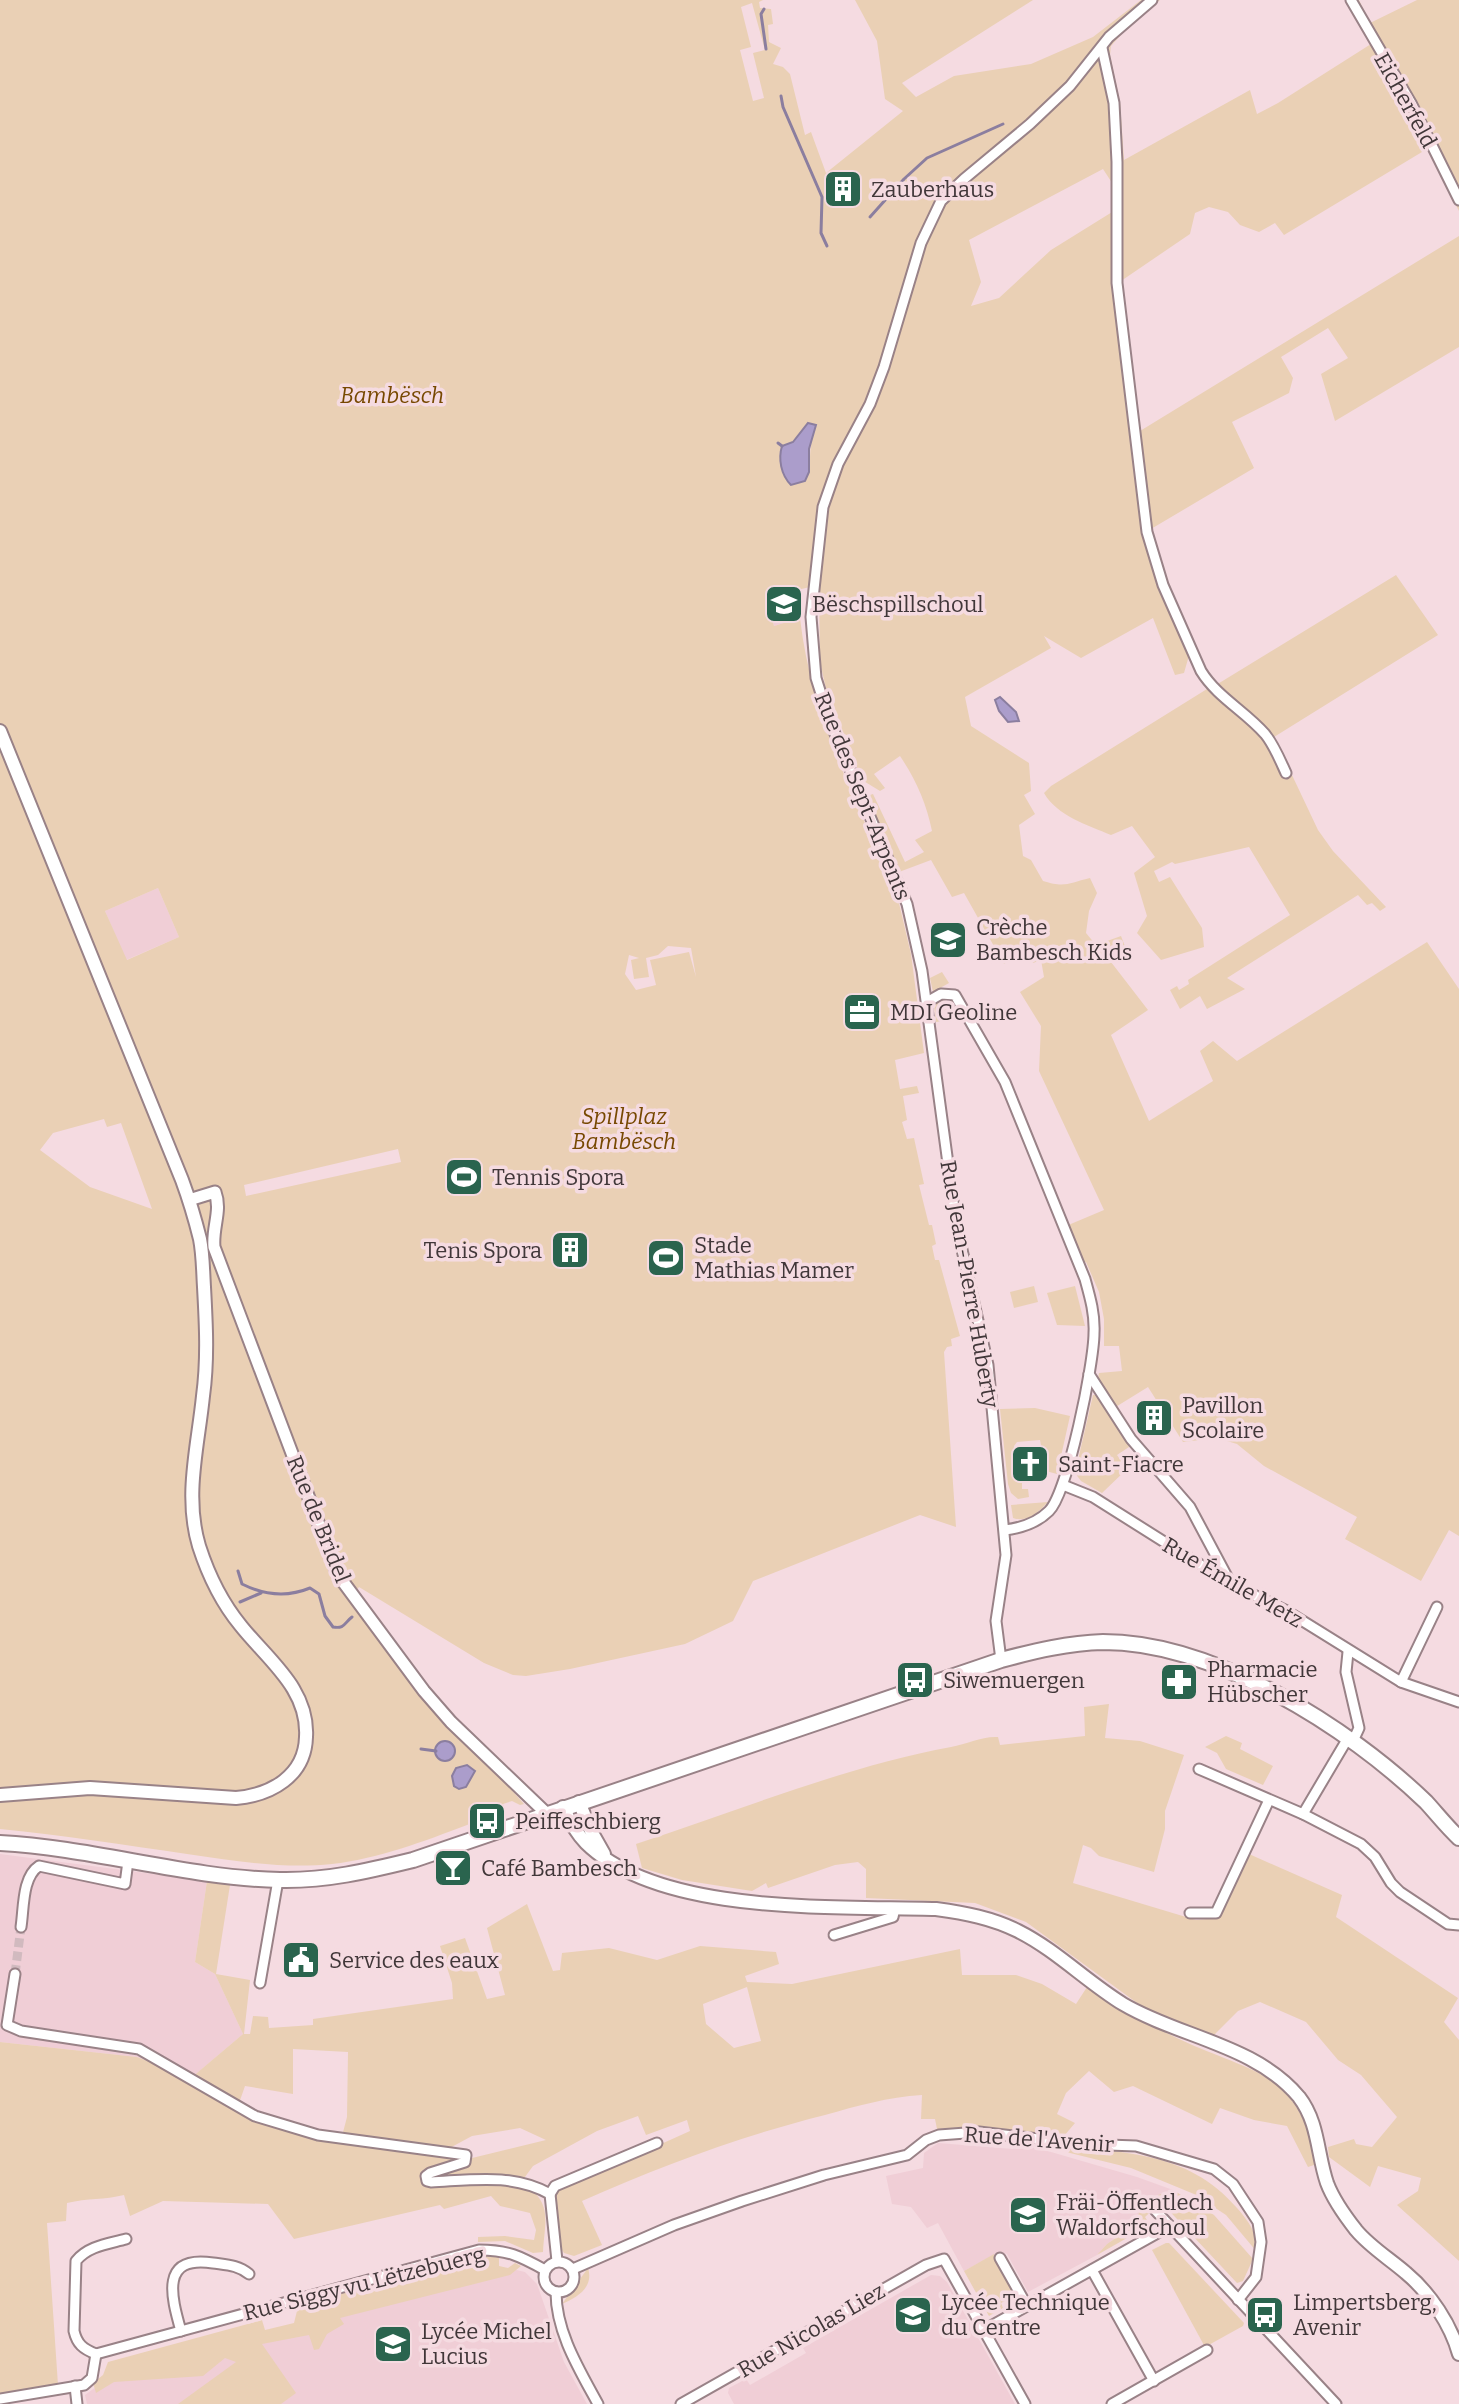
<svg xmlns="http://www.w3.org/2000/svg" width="1459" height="2404" font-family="Bitter,serif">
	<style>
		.built { fill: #f0ced6 }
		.green { fill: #ead0b5; fill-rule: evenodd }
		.water { fill: #ab9dcb; stroke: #8b7e9f; stroke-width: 2 }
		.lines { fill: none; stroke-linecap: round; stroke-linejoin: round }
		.stream { stroke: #8b7e9f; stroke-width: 3 }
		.minor-tunnel { stroke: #d1babf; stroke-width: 9; stroke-dasharray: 9 4.5; stroke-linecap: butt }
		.minor-casing { stroke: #998287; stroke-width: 13 }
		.tertiary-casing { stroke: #998287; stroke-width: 15 }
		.secondary-casing { stroke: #998287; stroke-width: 16 }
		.primary-casing { stroke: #998287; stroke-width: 18 }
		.minor { stroke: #fff; stroke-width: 9 }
		.tertiary { stroke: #fff; stroke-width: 11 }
		.secondary { stroke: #fff; stroke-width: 12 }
		.primary { stroke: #fff; stroke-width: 14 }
		.labels { text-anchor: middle; stroke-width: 7; stroke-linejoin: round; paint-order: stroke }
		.street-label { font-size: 22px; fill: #413739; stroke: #f5dbe1 }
		.poi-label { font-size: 22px; fill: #413739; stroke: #f5dbe1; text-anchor: start }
		.park-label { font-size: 22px; font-style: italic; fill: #774801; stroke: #f5dbe1 }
	</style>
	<rect width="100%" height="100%" fill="#f5dbe1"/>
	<g class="built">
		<polygon points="800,588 800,618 774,626 766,597"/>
		<polygon points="158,888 179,937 126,960 105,911"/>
		<polygon points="0,1854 207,1881 195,1962 215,1974 243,2034 190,2079 137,2057 0,2042"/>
		<polygon points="938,2143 1013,2149 1013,2144 1027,2145 1137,2177 1173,2190 1146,2199 1132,2227 1107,2244 1097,2255 1028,2292 1007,2254 999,2252 964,2271 938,2223 927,2228 911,2207 892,2204 886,2176 923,2168 924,2153"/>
		<polygon points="508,2268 525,2272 537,2284 564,2362 587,2404 87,2404 85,2395 111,2376"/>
		<polygon points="931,2275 940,2276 947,2282 1015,2404 734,2404 728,2393 729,2388 746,2379 750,2385 806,2353 803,2348"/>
	</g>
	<g class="green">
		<path d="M0 0H763L759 2 760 8 771 9 773 24 768 25 769 42 781 48 773 64 783 67 790 74 805 135 811 132 826 173 903 111 885 99 877 41 855 0H1033L902 83 916 97 954 76 1031 64 1093 37 1141 0H1160L1126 29 1111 46 1110 55 1120 102 1124 160 1250 90 1257 114 1278 103 1371 44 1345 0H1359L1370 23 1417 0H1459V211L1427 149 1284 235 1275 223 1259 232 1240 225 1228 212 1209 207 1195 213 1190 234 1121 281 1140 431 1459 236V347L1335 421 1321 374 1348 358 1328 328 1281 357 1293 378 1289 393 1232 422 1254 468 1151 529C1159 574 1190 648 1216 685L1396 575 1438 635 1274 737 1318 830 1333 851 1386 907 1380 911 1372 903 1367 905 1358 895 1227 978 1245 989 1207 1009 1200 996 1180 1009 1170 990 1177 986 1179 990 1189 984 1188 980 1290 915 1249 847 1175 864 1172 862 1154 871 1159 882 1170 877 1202 928 1204 947 1161 960 1137 933 1147 916 1134 873 1155 857 1132 826 1111 835C1088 825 1057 816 1044 793L1051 786 1207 689 1190 652 1184 673 1175 675 1153 618 1081 658 1044 636 1051 648 965 697 971 726 1029 763 1031 791 1024 795 1035 814 1019 825 1023 856 1031 860 1043 881C1065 888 1069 883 1090 878L1097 893 1089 911 1086 933 1096 945 1121 936 1126 949 1111 962 1148 1010 1111 1035 1149 1121 1213 1081 1200 1051 1213 1041 1237 1061 1427 942 1459 989V1536L1449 1530 1421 1581 1345 1539 1357 1517 1264 1466 1237 1444 1217 1438 1183 1442 1148 1387 1114 1408 1098 1378 1099 1373 1122 1371 1119 1346H1104V1319L1099 1292 1086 1262 1082 1263 1066 1226 1104 1210 1039 1071 1041 1026 1020 992 1044 977 1041 960 1033 963 1026 950 1004 964 964 893 952 897 931 860 899 872 867 796 873 794 905 862 924 852 915 840 932 831C926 802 916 780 900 756L874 774 885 788 880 791 862 780 835 711H831L820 662 819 585 766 597 774 626 800 618C811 718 860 807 898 899L911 954 924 1053 895 1060 900 1089 917 1086 919 1093 903 1096 907 1120 902 1122 907 1139 914 1138 924 1184 919 1185 929 1225H932L936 1244 932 1246 935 1260H939L960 1336 951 1339 952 1346 947 1347 944 1352 956 1527 920 1515 753 1581 733 1621 685 1644 570 1669 526 1676 513 1675 484 1663 359 1587 352 1597 424 1691 524 1804 520 1805 512 1801 503 1804 505 1811C483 1811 484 1818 467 1825 425 1841 377 1859 332 1864 284 1869 235 1861 187 1854 125 1845 63 1835 0 1829ZM752 3 765 50 753 53 764 98 753 101 740 50 751 47 741 7ZM1103 169 1118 192 1117 209 1051 250 999 298 971 306 981 282 969 240ZM808 423 811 441 809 472 782 470V446L793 442ZM158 888 179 937 127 960 105 911ZM668 946 691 948 696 977 689 952 650 960 656 985 636 990 625 974 629 955 639 958 631 960 634 979 649 977 646 958 658 955ZM104 1119 107 1127 121 1123 152 1209 90 1187 40 1150 53 1133ZM398 1149 401 1162 246 1196 244 1185Z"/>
		<polygon points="942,972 949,983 933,992 930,978"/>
		<polygon points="946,998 953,1000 965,1017 936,1022 934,1005"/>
		<polygon points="1034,1286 1038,1302 1014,1308 1010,1292"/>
		<polygon points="1075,1286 1085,1326 1057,1325 1047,1293"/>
		<polygon points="1093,1395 1099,1395 1113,1423 1132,1445 1117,1455 1127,1469 1102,1493 1081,1481 1075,1473"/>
		<polygon points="1035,1408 1070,1416 1057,1474 1046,1471 1040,1440 1017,1442 1014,1446 1019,1470 1013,1471 1014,1480 1022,1480 1022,1489 1028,1489 1029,1497 1018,1499 1011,1493 1008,1484 1000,1409"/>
		<path d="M1048 1502C1039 1512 1027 1523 1013 1518L1011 1505Z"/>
		<path d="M1109 1704 1105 1738 1140 1741 1184 1755 1165 1811V1829L1154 1872 1099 1856 1091 1848 1083 1845 1073 1883 1196 1920 1218 1918 1249 1854 1342 1895 1336 1917 1458 1998 1444 2022 1459 2040V2261L1397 2205 1418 2191 1421 2178 1378 2166 1370 2187 1329 2157 1328 2147 1354 2139 1356 2144 1372 2147 1397 2117 1361 2075 1338 2060 1306 2022 1260 2002 1238 2011 1214 2035 1144 2008 1026 1922 975 1903 866 1898V1869L858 1862 835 1865 768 1888 766 1883 752 1891 682 1880 642 1868 636 1844C737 1811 847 1766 951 1747 967 1744 982 1736 998 1737L1000 1745 1085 1736 1084 1707Z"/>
		<polygon points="1226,1736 1242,1743 1240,1749 1273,1766 1263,1785 1226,1769 1217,1753 1205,1747"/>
		<path d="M207 1881 230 1885 216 1974 250 1980 244 2034H250L253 2016 268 2017 269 2028 313 2025V2019L453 1999 452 1983 440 1946 465 1938 487 1999 505 1995 487 1928 527 1904 553 1971 560 1970 562 1953 609 1948 657 1960 700 1946 776 1952 779 1964 745 1976 747 1982 792 1984 960 1949 962 1975H1016L1042 1984 1076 2004 1087 1987C1117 2006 1147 2024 1179 2039 1253 2074 1298 2069 1317 2164L1308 2167 1287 2126 1254 2120 1220 2108 1212 2124 1133 2086 1114 2092 1089 2071 1066 2093 1057 2114 1075 2123 1064 2136 981 2126 937 2129 935 2119H921L922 2095C888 2097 857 2106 825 2115 741 2136 661 2166 582 2201L602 2245 574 2256 564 2253 560 2247 556 2196 559 2190 690 2131 687 2120 646 2135 638 2116 597 2131 533 2166 522 2181C553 2205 545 2217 543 2252L533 2253 505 2241 478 2242V2237L505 2236 534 2240 536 2230 530 2213 500 2206 491 2196 444 2209 440 2205 294 2239 268 2204 163 2201 130 2216 124 2195C104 2200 88 2198 67 2203L66 2221 47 2223 58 2385 0 2395V2042L137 2057 191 2078 243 2034 215 1974 195 1962ZM747 1987 761 2041 734 2048 706 2024 703 2004ZM293 2049 348 2052 347 2117 341 2140 238 2106 245 2086 293 2094ZM520 2128 546 2140 468 2159 446 2150 472 2136Z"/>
		<path d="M1048 2144C1118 2153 1187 2149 1237 2208 1249 2222 1257 2232 1257 2252L1226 2215 1194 2194 1131 2168 1070 2153Z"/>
		<polygon points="1173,2190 1214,2215 1253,2259 1243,2281 1237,2283 1161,2202 1145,2217 1150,2225 1097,2255 1107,2244 1132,2227 1146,2199"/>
		<polygon points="1166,2243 1169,2243 1244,2323 1243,2326 1205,2347 1152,2250"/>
		<polygon points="495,2254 499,2258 499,2266 508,2268 515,2263 521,2266 510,2275 340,2318 344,2324 327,2334 319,2349 314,2350 309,2335 262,2344 296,2393 281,2404 178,2404 236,2362 225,2358 203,2376 114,2382 96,2393 93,2383 103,2375 108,2362 262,2320 265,2330 294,2323 299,2303 476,2256"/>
		<polygon points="994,2254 1016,2295 1001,2303 1003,2308 989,2316 964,2271"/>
		<path d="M588 2268C594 2287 578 2297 562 2304Z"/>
	</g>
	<g class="water">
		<path d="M808 423 816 425 809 449V472L805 481 791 485C781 475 778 459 782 446L793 442Z"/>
		<polygon points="1000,697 1016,712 1019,721 1008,722 999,711 995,700"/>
		<circle cx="445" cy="1751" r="10"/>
		<polygon points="467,1765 475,1771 466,1787 459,1789 454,1786 452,1776 456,1768"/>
	</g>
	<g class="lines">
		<g class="stream">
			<polyline points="764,9 761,14 766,49"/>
			<polyline points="781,96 783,107 822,197 821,233 827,246"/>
			<polyline points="870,217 904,179 927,158 1003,124"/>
			<polyline points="778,443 782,446"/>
			<path d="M238 1571 242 1584C264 1595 286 1598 310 1588L319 1594 325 1616 333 1627C345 1629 344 1623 352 1617"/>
			<polyline points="240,1602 261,1593"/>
			<polyline points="421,1749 436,1751"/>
		</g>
		<polyline class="minor-tunnel" points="15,1974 21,1927"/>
		<g class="minor-casing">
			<g id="minor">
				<polyline points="1351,0 1411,103 1459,200"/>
				<path d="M1102 48 1114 103 1117 162V283L1147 532 1163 585 1201 671C1217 697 1245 711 1265 734 1274 745 1280 760 1286 773"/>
				<path d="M927 1002 941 994 955 995 1005 1082 1085 1279C1090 1297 1095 1314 1094 1333 1094 1363 1068 1492 1049 1511 1037 1523 1021 1528 1005 1530"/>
				<polyline points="1089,1374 1131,1439 1190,1507 1230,1582"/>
				<polyline points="1063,1485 1093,1497 1231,1584 1285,1610 1401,1682 1459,1702"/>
				<polyline points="1348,1652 1346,1672 1359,1728 1353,1741"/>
				<polyline points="1001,1660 996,1621 1006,1555 988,1365 956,1223 922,971 907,904 830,722 816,678 811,617 823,507 838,464 870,404 884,367 921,243 941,201 964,179 1030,124 1070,86 1109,37 1152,0"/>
				<polyline points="1401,1682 1437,1607"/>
				<polyline points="1199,1769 1303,1814 1361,1844 1375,1857 1391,1883 1400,1892 1448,1924 1459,1925"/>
				<polyline points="1303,1814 1348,1738"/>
				<polyline points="1190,1913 1216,1913 1269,1800"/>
				<path d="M21 1927C24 1908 22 1877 39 1866L125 1884 128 1861"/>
				<polyline points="834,1935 893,1917 895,1908"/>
				<path d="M15 1974 7 2025 21 2031 139 2049 255 2116 318 2135 466 2155 465 2162 430 2173 426 2176 427 2181 431 2182C472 2180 513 2173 550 2194L557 2261"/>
				<polyline points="260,1983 278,1880"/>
				<polyline points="550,2194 555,2186 657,2143"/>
				<polyline points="1155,2210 1336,2404"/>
				<path d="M126 2239C108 2244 88 2246 76 2261L74 2331C77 2344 83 2349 96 2354L479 2250C508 2250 520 2256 545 2270"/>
				<polyline points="1000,2258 1027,2306"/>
				<circle cx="559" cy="2277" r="15"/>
				<polyline points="573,2269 674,2225 742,2201 824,2175 907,2155 926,2140 939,2135 979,2132 1080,2144 1136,2146 1214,2169 1233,2184 1258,2222 1261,2242 1256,2277 1238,2300"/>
				<polyline points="1092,2270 1154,2381"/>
				<path d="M556 2292C556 2332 579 2369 598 2404"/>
				<polyline points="984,2330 1170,2226"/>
				<path d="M181 2331C171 2296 160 2255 213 2263 227 2265 238 2265 249 2274"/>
				<polyline points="75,2386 77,2404"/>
				<polyline points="0,2399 84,2385 92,2378 96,2354"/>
				<polyline points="681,2404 926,2265 944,2259 1025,2404"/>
				<polyline points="1112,2404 1207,2350"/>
			</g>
		</g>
		<g class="tertiary-casing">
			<path id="tertiary" d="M189 1200 215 1192C222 1211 212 1227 214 1247L338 1575 424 1691 451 1722 546 1813"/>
		</g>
		<g class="secondary-casing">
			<g id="secondary">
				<path d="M0 731 182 1180C189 1199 195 1219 200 1239 203 1254 203 1271 204 1287 206 1323 208 1359 203 1396 198 1446 184 1496 199 1546 208 1574 222 1603 241 1626 268 1660 309 1689 306 1737 305 1776 271 1795 236 1798L90 1788 0 1795"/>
				<polyline points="579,1802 591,1831 604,1854"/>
				<path d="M563 1807C569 1820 576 1833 586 1843 660 1916 838 1906 936 1909 965 1913 992 1918 1018 1931 1056 1950 1087 1982 1123 2004 1179 2037 1256 2045 1299 2097 1319 2123 1317 2154 1327 2183 1333 2199 1345 2216 1356 2230 1370 2247 1390 2259 1406 2273 1430 2293 1451 2325 1459 2354"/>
			</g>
		</g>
		<g class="primary-casing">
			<path id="primary" d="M0 1843C94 1848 186 1878 280 1880 326 1881 368 1871 413 1860L1001 1660C1035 1651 1068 1643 1103 1642 1214 1642 1348 1727 1426 1802 1437 1814 1447 1827 1459 1838"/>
		</g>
		<use href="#minor" class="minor"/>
		<use href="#tertiary" class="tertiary"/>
		<use href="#secondary" class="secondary"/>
		<use href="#primary" class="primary"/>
	</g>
	<defs>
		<g id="building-square" transform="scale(2)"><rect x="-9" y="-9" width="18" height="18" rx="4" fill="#2a644e" stroke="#f5dbe1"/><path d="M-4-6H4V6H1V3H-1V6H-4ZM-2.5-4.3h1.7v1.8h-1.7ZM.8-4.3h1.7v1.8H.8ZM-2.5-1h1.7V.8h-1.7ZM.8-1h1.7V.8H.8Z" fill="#fff"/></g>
		<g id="school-square" transform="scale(2)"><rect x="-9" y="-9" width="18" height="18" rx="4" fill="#2a644e" stroke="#f5dbe1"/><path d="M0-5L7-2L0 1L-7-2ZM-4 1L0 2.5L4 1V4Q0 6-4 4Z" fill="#fff"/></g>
		<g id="office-square" transform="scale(2)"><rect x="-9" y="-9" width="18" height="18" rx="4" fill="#2a644e" stroke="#f5dbe1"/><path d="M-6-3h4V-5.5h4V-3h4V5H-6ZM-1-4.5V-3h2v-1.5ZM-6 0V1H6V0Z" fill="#fff"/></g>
		<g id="stadium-square" transform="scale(2)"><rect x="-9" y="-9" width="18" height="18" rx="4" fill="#2a644e" stroke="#f5dbe1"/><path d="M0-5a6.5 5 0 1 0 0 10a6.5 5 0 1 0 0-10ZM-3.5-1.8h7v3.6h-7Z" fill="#fff"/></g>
		<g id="church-square" transform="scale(2)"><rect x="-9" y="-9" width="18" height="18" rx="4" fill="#2a644e" stroke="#f5dbe1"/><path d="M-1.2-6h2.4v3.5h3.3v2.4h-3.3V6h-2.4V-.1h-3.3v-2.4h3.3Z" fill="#fff"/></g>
		<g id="bus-square" transform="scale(2)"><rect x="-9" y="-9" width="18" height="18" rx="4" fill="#2a644e" stroke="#f5dbe1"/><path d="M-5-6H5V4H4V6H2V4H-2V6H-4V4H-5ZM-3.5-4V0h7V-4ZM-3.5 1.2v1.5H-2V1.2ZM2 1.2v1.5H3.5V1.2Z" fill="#fff"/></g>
		<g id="pharmacy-square" transform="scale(2)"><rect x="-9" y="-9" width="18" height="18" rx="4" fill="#2a644e" stroke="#f5dbe1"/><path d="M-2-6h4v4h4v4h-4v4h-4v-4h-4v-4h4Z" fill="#fff"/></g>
		<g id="bar-square" transform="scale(2)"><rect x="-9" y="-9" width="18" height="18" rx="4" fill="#2a644e" stroke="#f5dbe1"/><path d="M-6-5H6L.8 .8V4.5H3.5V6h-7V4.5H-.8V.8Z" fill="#fff"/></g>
		<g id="civic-square" transform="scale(2)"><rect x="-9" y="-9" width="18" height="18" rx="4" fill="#2a644e" stroke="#f5dbe1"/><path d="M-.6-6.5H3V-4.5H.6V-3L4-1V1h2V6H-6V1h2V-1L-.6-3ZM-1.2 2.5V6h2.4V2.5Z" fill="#fff"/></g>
		<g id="university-square" transform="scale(2)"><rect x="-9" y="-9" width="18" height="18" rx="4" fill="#2a644e" stroke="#f5dbe1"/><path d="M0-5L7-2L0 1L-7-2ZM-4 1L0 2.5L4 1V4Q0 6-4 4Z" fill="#fff"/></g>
	</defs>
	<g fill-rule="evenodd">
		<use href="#building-square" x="843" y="189"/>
		<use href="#school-square" x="784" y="604"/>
		<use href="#school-square" x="948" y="940"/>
		<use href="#office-square" x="862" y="1012"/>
		<use href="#stadium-square" x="464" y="1177"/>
		<use href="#building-square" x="570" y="1250"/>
		<use href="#stadium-square" x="666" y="1258"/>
		<use href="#building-square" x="1154" y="1418"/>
		<use href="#church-square" x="1030" y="1464"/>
		<use href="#bus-square" x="915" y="1680"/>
		<use href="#pharmacy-square" x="1179" y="1682"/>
		<use href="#bus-square" x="487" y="1821"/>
		<use href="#bar-square" x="453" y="1868"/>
		<use href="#civic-square" x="301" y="1960"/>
		<use href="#school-square" x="1028" y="2215"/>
		<use href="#university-square" x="913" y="2315"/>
		<use href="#bus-square" x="1265" y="2315"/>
		<use href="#school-square" x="393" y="2344"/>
	</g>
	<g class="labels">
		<g class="street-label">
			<text transform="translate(1406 100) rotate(61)" y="8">Eicherfeld</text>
			<text transform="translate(863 796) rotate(68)" y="8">Rue des Sept-Arpents</text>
			<text transform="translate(970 1284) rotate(80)" y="8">Rue Jean-Pierre Huberty</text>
			<text transform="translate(319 1519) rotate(68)" y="8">Rue de Bridel</text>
			<text transform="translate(1233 1582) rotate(30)" y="8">Rue Émile Metz</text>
			<text transform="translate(1039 2139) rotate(4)" y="8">Rue de l'Avenir</text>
			<text transform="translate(364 2283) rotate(-14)" y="8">Rue Siggy vu Lëtzebuerg</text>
			<text transform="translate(811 2330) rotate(-30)" y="8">Rue Nicolas Liez</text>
		</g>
		<g class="poi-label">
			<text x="871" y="197">Zauberhaus</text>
			<text x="812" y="612">Bëschspillschoul</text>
			<text x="976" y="935">Crèche<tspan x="976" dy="25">Bambesch Kids</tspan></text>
			<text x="890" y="1020">MDI Geoline</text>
			<text x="492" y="1185">Tennis Spora</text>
			<text x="694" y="1253">Stade<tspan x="694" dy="25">Mathias Mamer</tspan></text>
			<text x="542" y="1258" text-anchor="end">Tenis Spora</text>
			<text x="1182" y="1413">Pavillon<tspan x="1182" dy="25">Scolaire</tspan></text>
			<text x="1058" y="1472">Saint-Fiacre</text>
			<text x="1207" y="1677">Pharmacie<tspan x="1207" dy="25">Hübscher</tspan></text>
			<text x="943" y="1688">Siwemuergen</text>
			<text x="515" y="1829">Peiffeschbierg</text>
			<text x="481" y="1876">Café Bambesch</text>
			<text x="329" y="1968">Service des eaux</text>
			<text x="1056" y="2210">Fräi-Öffentlech<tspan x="1056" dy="25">Waldorfschoul</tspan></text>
			<text x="941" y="2310">Lycée Technique<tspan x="941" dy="25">du Centre</tspan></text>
			<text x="1293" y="2310">Limpertsberg,<tspan x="1293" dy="25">Avenir</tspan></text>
			<text x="421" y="2339">Lycée Michel<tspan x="421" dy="25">Lucius</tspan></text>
		</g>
		<g class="park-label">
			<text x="392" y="403">Bambësch</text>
			<text x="624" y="1124">Spillplaz<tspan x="624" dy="25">Bambësch</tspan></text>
		</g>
	</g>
</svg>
